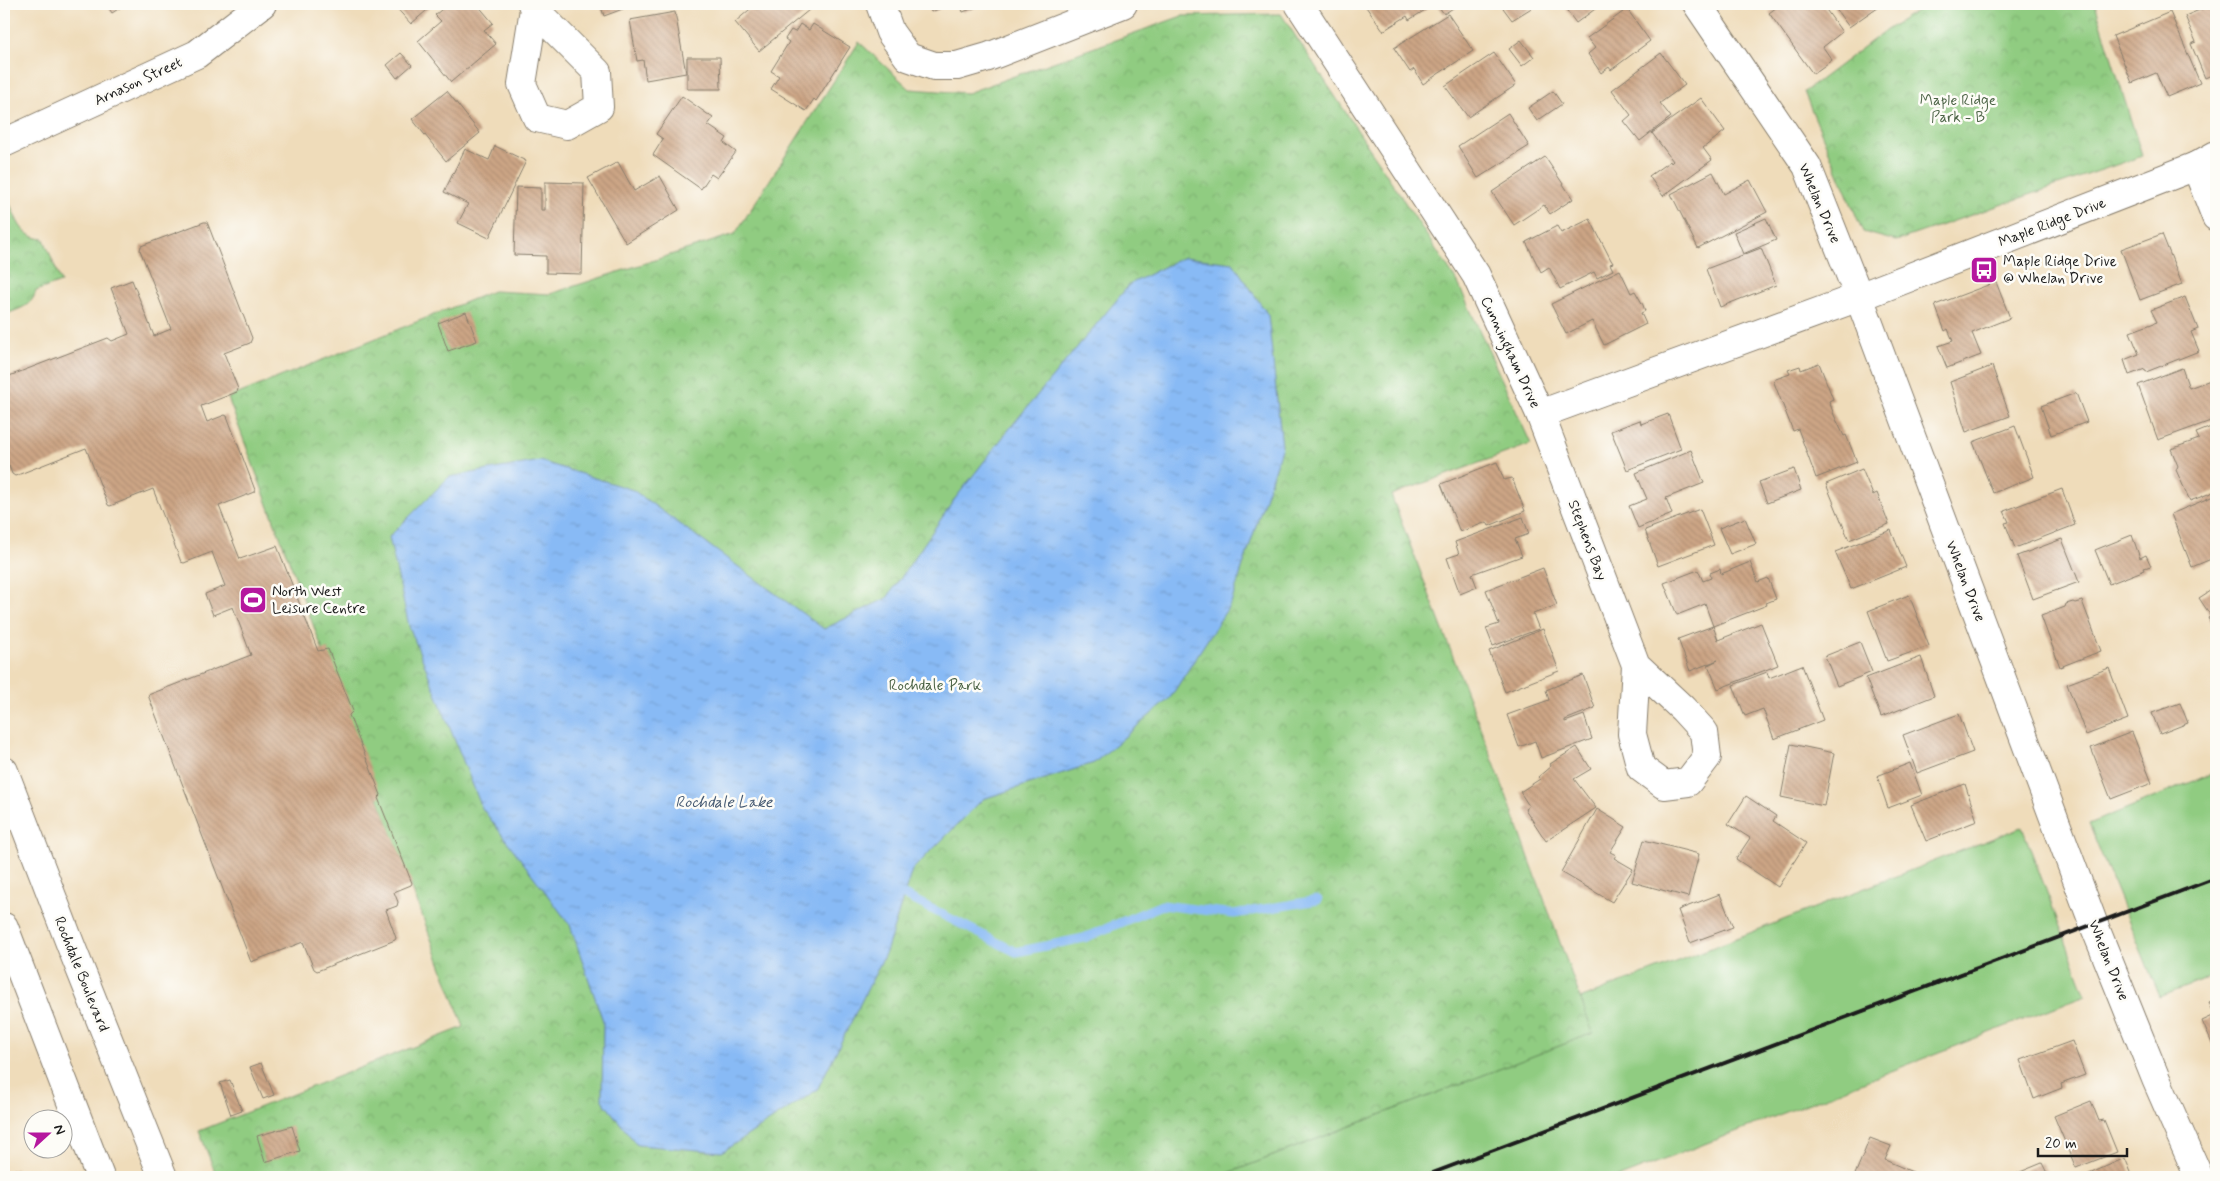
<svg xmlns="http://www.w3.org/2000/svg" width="2220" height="1181" font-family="Mynerve,sans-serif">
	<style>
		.grass { fill: #90cc81; stroke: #56744e }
		.park { fill: url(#park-crowns); stroke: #56744e }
		.water { fill: url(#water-ripples); stroke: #526b88 }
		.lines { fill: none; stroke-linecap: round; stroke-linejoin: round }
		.stream { stroke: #88baf5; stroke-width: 9 }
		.building { fill: url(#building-back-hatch) }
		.minor-casing { stroke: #867c6b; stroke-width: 30 }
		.major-casing { stroke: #867c6b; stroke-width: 30 }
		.minor { stroke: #fff; stroke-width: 28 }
		.major { stroke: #fff; stroke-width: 28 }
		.rail { stroke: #1c1c1c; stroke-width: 4 }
		.labels { text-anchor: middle; stroke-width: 5; stroke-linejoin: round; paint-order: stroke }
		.street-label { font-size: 15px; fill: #1c1c1c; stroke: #fdfcf7 }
		.park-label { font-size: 15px; fill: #4a6244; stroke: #fdfcf7 }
		.poi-label { font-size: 15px; fill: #1c1c1c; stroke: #fdfcf7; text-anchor: start }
		.water-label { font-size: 16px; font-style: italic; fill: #475b73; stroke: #fdfcf7 }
	</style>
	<defs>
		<pattern id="park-crowns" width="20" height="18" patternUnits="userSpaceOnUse" patternTransform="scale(1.25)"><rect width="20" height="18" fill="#90cc81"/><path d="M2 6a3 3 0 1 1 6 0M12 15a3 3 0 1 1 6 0" fill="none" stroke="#7caf6f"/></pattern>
		<pattern id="water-ripples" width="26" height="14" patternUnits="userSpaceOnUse" patternTransform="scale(1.25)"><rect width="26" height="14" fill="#88baf5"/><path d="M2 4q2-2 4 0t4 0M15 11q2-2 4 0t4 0" fill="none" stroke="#759fd1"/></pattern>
		<pattern id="building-back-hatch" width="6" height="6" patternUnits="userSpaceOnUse" patternTransform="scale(1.25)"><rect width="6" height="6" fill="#cca585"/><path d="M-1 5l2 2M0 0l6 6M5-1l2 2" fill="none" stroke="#af8d72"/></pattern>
	</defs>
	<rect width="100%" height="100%" fill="#fdfcf7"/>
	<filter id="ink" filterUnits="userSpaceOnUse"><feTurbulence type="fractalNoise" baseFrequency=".02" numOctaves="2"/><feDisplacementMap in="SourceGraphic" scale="10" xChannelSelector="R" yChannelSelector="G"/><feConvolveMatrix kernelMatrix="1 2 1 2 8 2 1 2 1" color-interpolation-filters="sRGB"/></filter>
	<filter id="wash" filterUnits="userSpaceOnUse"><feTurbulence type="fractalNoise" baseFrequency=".0096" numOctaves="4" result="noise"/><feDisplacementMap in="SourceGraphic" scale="20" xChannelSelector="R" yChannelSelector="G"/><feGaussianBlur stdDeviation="1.12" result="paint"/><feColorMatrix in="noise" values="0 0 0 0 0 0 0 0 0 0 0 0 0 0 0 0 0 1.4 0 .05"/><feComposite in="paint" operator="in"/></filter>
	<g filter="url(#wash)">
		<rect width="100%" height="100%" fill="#efdcba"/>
		<g class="grass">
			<polygon points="2216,772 2216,975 2160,997 2089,824"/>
			<polygon points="2022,827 2086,995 1620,1177 1218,1177 1592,1033 1580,999"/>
		</g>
		<g class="park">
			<polygon points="1927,4 2095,4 2142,156 1896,241 1863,232 1804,92 1885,31"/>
			<polygon points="1281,14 1458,283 1531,444 1391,495 1505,792 1593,1033 1218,1177 217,1177 199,1131 464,1027 228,398 493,291 550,294 735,234 859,42 910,89 967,93 1182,16"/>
			<path d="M9 202C18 221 20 237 44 239L61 282 36 291C32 307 18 309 4 315V204Z"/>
		</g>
		<polygon class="water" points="1184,257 1233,263 1268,315 1282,446 1231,603 1170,698 1094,763 983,799 912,870 886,952 817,1090 722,1152 637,1145 602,1100 603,1021 570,925 482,808 409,626 389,537 449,477 540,461 633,490 824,629 887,598 954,500 1014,423 1130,284"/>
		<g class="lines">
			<polyline class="stream" points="904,895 1016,952 1084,938 1162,905 1234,914 1318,900"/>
		</g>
		<g id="blocks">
			<g class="building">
				<polygon points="106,4 126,4 112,13"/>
				<polygon points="393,4 434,4 411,24"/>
				<polygon points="448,4 477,4 493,23 484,30 496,44 451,82 418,41 441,21 435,15"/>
				<polygon points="600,4 636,4 604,16"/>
				<polygon points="756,4 804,4 809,10 759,51 735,22"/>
				<polygon points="928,4 952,4 931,12"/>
				<polygon points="960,4 985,4 963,12"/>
				<polygon points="1364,4 1435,4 1409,20 1407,16 1383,31"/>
				<polygon points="1437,4 1459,4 1444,14"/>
				<polygon points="1508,4 1538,4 1512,20 1503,8"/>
				<polygon points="1562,4 1602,4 1576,23"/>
				<polygon points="1781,4 1822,4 1842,32 1823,47 1832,60 1813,74 1769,13"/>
				<polygon points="1832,4 1882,4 1849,27"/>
				<polygon points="2214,4 2216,4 2216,73 2205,78 2191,44 2196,42 2185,16"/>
				<polygon points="1627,9 1650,41 1611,70 1609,67 1601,73 1588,54 1595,48 1587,38"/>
				<polygon points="675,12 686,73 646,80 643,60 637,61 630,20"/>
				<polygon points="2170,12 2200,83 2167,97 2156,73 2132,83 2113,36"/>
				<polygon points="1448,14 1473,51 1423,84 1414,69 1410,72 1394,48"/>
				<polygon points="800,24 809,30 813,24 850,47 816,101 814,99 806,111 771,89 779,76 771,71 789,42 785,39 791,30 795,32"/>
				<polygon points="1521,40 1534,57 1522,66 1509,49"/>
				<polygon points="401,53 412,65 397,78 387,65"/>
				<polygon points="1494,53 1516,85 1468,117 1445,86"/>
				<polygon points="1661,53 1685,85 1660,103 1671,117 1640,141 1624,121 1631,115 1612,90"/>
				<polygon points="687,57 720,57 721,89 687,89"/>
				<polygon points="447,91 480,133 446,161 412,119"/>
				<polygon points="1553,91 1562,104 1537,121 1528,108"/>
				<polygon points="682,96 713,118 708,125 727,138 724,143 736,152 717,178 711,174 701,189 653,155 663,139 656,134"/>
				<polygon points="1701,98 1725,131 1703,148 1712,160 1663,196 1649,176 1670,161 1671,163 1673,161 1652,133"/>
				<polygon points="1508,113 1529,146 1478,178 1458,146"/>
				<polygon points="495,146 526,161 489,238 458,223 468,204 444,192 465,149 489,160"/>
				<polygon points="1545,157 1573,199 1550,214 1544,205 1514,225 1492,192"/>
				<polygon points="618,162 634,191 660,176 679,210 626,243 588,178"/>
				<polygon points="1713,172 1724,194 1750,180 1767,212 1698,248 1671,194"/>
				<polygon points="545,182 584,183 582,274 546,273 546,256 514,255 516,187 541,188 541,210 545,210"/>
				<polygon points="1766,218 1776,240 1743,254 1734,232"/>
				<polygon points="1590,219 1611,260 1613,263 1610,264 1613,270 1597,278 1594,272 1560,289 1549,267 1541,272 1526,242 1557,226 1561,233"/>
				<polygon points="204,222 207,222 252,338 250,343 224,353 238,389 237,392 201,406 207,422 225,415 227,416 255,490 254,492 219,506 240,559 277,546 318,651 328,649 353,711 349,715 381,795 378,798 412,883 411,885 394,892 398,902 397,906 386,910 396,938 395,940 317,971 314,969 303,942 251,962 148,695 251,655 233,607 213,615 205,594 225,586 212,552 184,563 181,562 153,489 110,506 108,505 86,448 15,476 12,474 4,452 4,378 108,338 112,341 129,334 111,288 132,280 154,336 171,329 140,250 141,246"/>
				<polygon points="2162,234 2182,284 2140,300 2121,249"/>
				<polygon points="1761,248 1776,285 1720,307 1706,269"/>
				<polygon points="1620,270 1631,293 1635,291 1643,305 1645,311 1641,313 1646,324 1604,345 1592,321 1566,334 1551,304"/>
				<polygon points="1996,282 2010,318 1972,333 1981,355 1947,368 1938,346 1953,341 1948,329 1945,331 1935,305"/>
				<polygon points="2185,297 2198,329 2191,332 2199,351 2146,372 2145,369 2129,375 2124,360 2139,354 2130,332 2157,322 2151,310"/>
				<polygon points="466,312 477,341 448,351 438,323"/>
				<polygon points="1819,363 1833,399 1829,401 1834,415 1844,436 1846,435 1857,462 1816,478 1798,429 1793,431 1773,380 1790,374 1788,370 1800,366 1801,370"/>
				<polygon points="1992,366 2010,416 1966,432 1950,382"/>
				<polygon points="2182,368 2189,388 2216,378 2216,419 2158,440 2138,385"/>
				<polygon points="2076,393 2087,422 2051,435 2041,406"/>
				<polygon points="1668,414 1681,449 1627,470 1611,431 1640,420 1641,424"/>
				<polygon points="2216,425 2216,491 2190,501 2176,470 2178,466 2171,449 2199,439 2196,433"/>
				<polygon points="2015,426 2034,477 1993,493 1973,442"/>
				<polygon points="1691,450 1704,483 1666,498 1672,514 1638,528 1629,506 1647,499 1636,473"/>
				<polygon points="1497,462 1504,480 1512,478 1525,511 1489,526 1487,522 1460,532 1441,484"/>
				<polygon points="1794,469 1801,490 1767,503 1759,482"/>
				<polygon points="1862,469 1873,495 1877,493 1889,524 1849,540 1826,484"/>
				<polygon points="2062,489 2075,525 2015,548 2005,523 2009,522 2004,511"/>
				<polygon points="2216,495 2216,557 2192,567 2171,514"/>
				<polygon points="1700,509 1714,545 1658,566 1645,530"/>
				<polygon points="1523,517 1529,534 1515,539 1522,556 1472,574 1477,587 1460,594 1447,558 1459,554 1455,542"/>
				<polygon points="1745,518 1756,544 1730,554 1719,528"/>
				<polygon points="1891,530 1906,567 1851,589 1835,552"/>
				<polygon points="2132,535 2140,558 2146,555 2151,566 2144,568 2145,570 2109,584 2095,550"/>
				<polygon points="2062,539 2079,582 2033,599 2017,556"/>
				<polygon points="1750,562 1758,582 1768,578 1776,599 1766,603 1767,605 1713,626 1718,640 1761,623 1778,665 1718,689 1708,665 1718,660 1690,671 1678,639 1713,626 1705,604 1677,615 1664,583 1698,570 1703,581 1711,578 1710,573 1720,569 1721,574"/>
				<polygon points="1543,568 1557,605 1533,614 1539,629 1493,646 1486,628 1499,624 1486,590"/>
				<polygon points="2216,587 2216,630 2208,618 2211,616 2199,598"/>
				<polygon points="1909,595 1929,646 1887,661 1868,611"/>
				<polygon points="2082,601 2101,651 2060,667 2041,616 2065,607 2066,604 2073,602 2075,603"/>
				<polygon points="1543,629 1559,671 1505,692 1489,651"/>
				<polygon points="1860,642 1872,672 1837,686 1825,656"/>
				<polygon points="1921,657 1934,696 1881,717 1866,678"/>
				<polygon points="1802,665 1823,720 1774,739 1763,709 1745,716 1733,685 1767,672 1769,678"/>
				<polygon points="2109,668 2128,719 2086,735 2067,684"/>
				<polygon points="1583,675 1595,708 1565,720 1565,722 1584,715 1592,739 1541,758 1535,741 1519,747 1507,715 1549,700 1546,690"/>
				<polygon points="2180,703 2188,723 2160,734 2152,713"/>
				<polygon points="1959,714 1973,752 1917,773 1903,735"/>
				<polygon points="2132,732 2152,783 2111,799 2091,748"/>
				<polygon points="1791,744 1834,753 1824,806 1781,797"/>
				<polygon points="1577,747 1591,769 1574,779 1596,808 1546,841 1525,809 1529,806 1520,792 1540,779 1538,777 1551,766 1550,764"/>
				<polygon points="1910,763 1922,795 1888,808 1877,776"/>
				<polygon points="1965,784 1977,821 1926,841 1911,805"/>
				<polygon points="1746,796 1776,816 1773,821 1806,843 1778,887 1736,859 1750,838 1728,824"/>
				<polygon points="1597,809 1626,827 1610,852 1616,855 1614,858 1633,869 1612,902 1561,872"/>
				<polygon points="1644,840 1699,854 1688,897 1632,882"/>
				<polygon points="1720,894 1733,927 1690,943 1678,910"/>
				<polygon points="2216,1001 2216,1047 2214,1048 2202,1021 2215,1015 2209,1003"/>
				<polygon points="2072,1041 2085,1075 2061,1084 2062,1088 2034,1099 2020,1060"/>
				<polygon points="261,1063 274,1095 263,1099 250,1067"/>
				<polygon points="230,1080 242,1111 231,1115 220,1083"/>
				<polygon points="2091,1101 2099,1121 2104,1120 2117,1152 2076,1168 2054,1116"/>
				<polygon points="292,1126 300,1151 265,1162 257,1136"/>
				<polygon points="1870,1138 1891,1146 1885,1160 1917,1174 1916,1177 1854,1177"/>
				<polygon points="2125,1158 2133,1177 2088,1177 2087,1175"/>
				<polygon points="2042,1163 2049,1177 2008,1177"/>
				<polygon points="17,1169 20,1177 4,1177 4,1173"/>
			</g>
		</g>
	</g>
	<g filter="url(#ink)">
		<use href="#blocks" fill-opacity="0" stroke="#867c6b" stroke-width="1"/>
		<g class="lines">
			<g class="minor-casing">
				<g id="minor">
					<polyline points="532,4 534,9 597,72 599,107 567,125 537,118 522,84 534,9"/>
					<polyline points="880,4 890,32 908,57 934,66 957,66 988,57 1123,4"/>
					<polyline points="1299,4 1476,275 1540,414 1636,665 1632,734 1641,768 1664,785 1688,782 1707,757 1704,732 1683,709 1636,665"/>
					<polyline points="1697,4 1807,166 1859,297 2094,925 2156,1079 2199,1177"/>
					<polyline points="4,143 197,54 262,4"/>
					<polyline points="2196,166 2216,217"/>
					<polyline points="1540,414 1859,297 2196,166 2216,155"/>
				</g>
			</g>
			<g class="major-casing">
				<g id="major">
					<polyline points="4,771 71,946 163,1177"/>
					<polyline points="4,927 100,1177"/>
				</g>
			</g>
			<use href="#minor" class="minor"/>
			<use href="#major" class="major"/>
			<polyline class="rail" points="1422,1177 2216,878"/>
		</g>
	</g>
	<defs>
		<g id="bus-square" transform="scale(1.4375)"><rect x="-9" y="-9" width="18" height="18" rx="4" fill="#b5179e" stroke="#fdfcf7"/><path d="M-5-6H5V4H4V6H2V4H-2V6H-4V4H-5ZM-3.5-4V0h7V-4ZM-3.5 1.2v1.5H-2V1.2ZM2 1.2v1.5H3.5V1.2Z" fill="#fff"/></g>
		<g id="stadium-square" transform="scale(1.4375)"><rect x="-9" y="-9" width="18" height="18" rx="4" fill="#b5179e" stroke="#fdfcf7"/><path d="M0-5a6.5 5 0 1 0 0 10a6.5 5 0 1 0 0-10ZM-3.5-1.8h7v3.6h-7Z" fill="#fff"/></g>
	</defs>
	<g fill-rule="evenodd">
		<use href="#bus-square" x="1984" y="270"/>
		<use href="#stadium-square" x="253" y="600"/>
	</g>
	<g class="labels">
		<g class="street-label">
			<text transform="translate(138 81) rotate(-25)" y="5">Arnason Street</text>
			<text transform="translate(1820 203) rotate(67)" y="5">Whelan Drive</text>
			<text transform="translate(2052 222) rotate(-21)" y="5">Maple Ridge Drive</text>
			<text transform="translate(1511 352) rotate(65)" y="5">Cunningham Drive</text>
			<text transform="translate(1588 540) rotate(69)" y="5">Stephens Bay</text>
			<text transform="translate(1966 581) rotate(69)" y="5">Whelan Drive</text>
			<text transform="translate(2109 960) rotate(68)" y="5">Whelan Drive</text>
			<text transform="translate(82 974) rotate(68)" y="5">Rochdale Boulevard</text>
		</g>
		<g class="park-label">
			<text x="1958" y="105">Maple Ridge<tspan x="1958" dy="17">Park - B</tspan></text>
			<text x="935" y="690">Rochdale Park</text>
		</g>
		<g class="poi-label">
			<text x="2003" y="266">Maple Ridge Drive<tspan x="2003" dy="17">@ Whelan Drive</tspan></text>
			<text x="272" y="596">North West<tspan x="272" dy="17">Leisure Centre</tspan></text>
		</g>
		<g class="water-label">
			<text x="724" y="807">Rochdale Lake</text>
		</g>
	</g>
	<rect width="2220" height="1181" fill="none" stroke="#fdfcf7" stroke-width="20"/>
	<g transform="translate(48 1134) rotate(69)"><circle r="24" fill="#fdfcf7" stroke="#a3a29f"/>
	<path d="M0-4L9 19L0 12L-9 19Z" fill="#b5179e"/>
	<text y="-8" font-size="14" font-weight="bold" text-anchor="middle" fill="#1c1c1c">N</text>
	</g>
	<path d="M2038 1148v8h89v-8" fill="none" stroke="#1c1c1c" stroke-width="2.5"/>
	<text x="2045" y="1148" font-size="15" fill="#1c1c1c" stroke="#fdfcf7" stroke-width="4" paint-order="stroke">20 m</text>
</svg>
